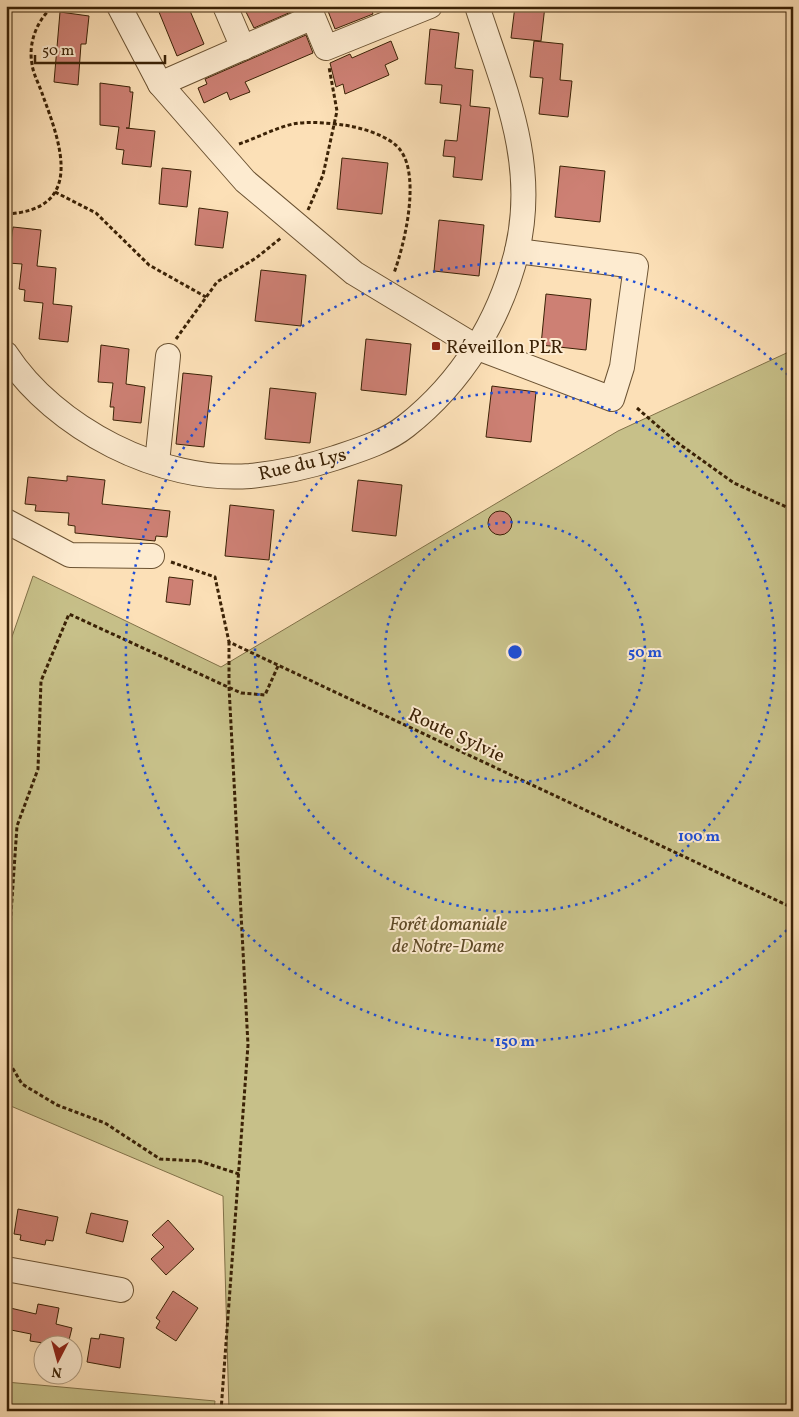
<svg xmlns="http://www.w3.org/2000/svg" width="799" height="1417" font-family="Vollkorn,serif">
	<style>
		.green { fill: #c7c089; stroke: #817148 }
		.building { fill: #cd8074; stroke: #3b2206 }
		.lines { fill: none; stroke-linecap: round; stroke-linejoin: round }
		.minor-casing { stroke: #6b5232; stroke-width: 26 }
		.path { stroke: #3b2206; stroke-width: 3; stroke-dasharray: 4 2.5; stroke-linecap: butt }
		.minor { stroke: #fdebd0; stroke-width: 24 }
		.ring { fill: none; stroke: #1d4ed8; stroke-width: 2.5; stroke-dasharray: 2.5 5 }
		.poi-dot { fill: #8f2418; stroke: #fdebd0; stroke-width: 2 }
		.labels { text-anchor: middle; stroke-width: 4; stroke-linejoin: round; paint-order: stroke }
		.poi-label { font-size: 19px; fill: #3b2206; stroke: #fdebd0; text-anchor: start }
		.street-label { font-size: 19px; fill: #3b2206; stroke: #fdebd0 }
		.park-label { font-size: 19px; font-style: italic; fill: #5e4a27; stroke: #fdebd0 }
		.centre { fill: #1d4ed8; stroke: #fdebd0; stroke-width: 2.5 }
		.ring-label { font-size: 15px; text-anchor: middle; font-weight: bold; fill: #1d4ed8; stroke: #fdebd0; stroke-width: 4; stroke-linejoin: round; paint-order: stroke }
	</style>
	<rect width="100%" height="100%" fill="#fce0b7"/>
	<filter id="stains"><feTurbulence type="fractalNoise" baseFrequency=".004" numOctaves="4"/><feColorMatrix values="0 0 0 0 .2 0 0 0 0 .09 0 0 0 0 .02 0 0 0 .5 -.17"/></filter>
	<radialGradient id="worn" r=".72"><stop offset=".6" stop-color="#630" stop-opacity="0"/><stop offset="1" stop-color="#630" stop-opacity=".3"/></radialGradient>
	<g class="green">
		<polygon points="793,350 793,1411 229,1411 223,1196 6,1104 6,654 33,576 221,667 618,431"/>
		<polygon points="6,1382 215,1401 214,1411 6,1411"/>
	</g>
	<g class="building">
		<polygon points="159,6 188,6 204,44 177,56 159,12 161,11"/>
		<polygon points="243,6 289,6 291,12 254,28"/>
		<polygon points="326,6 370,6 373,14 335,29"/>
		<polygon points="515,6 545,6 541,41 511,38"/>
		<polygon points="60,12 89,16 86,44 81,44 78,85 54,82"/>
		<polygon points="430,29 459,33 455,68 473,70 470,106 490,108 482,180 453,177 455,157 443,156 445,140 457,141 461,105 440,103 442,85 425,84"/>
		<polygon points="306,35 313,53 245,82 250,92 242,95 230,100 227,92 204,103 198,88 207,84 205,79"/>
		<polygon points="391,41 398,59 385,65 389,75 345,94 343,84 336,87 330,63 350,54 352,58"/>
		<polygon points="534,41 563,44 560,80 572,81 568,117 539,114 543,78 530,77"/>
		<polygon points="100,83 130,87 130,92 133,92 129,128 126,128 155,131 151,167 122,164 124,150 116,149 119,127 100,125"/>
		<polygon points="342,158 388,163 382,214 337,209"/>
		<polygon points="560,166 605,171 600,222 555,217"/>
		<polygon points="162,168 191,171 187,207 159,204"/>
		<polygon points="199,208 228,212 223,248 195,245"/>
		<polygon points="439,220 484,225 479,276 434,271"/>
		<polygon points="13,227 41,230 37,266 56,268 53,304 72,306 68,342 39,339 43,303 24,301 25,290 19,289 22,264 8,263"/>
		<polygon points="261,270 306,275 301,326 255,321"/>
		<polygon points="546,294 591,299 586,350 541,345"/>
		<polygon points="366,339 411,344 406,395 361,390"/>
		<polygon points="101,345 129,349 126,384 145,387 141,423 113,420 114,407 110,407 113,383 98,382"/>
		<polygon points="183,373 212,376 204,447 176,444"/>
		<polygon points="492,386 536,392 531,442 486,437"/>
		<polygon points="270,388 316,393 310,443 265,439"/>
		<polygon points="67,476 105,480 102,504 170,511 167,537 156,536 155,541 75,533 75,526 68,525 69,513 35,511 36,505 25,504 28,477 67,481"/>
		<polygon points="358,480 402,485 396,536 352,531"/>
		<polygon points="230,505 274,510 269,560 225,556"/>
		<circle cx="500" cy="523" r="12"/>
		<polygon points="169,577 193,580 190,605 166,602"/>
		<polygon points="18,1209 58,1217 53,1241 46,1240 45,1245 20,1240 21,1235 14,1234"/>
		<polygon points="91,1213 128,1221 123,1242 86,1233"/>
		<polygon points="168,1220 194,1249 166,1275 151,1259 164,1247 152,1235"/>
		<polygon points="173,1291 198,1308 176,1341 156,1328 160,1321 156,1318"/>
		<polygon points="38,1304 59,1308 56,1324 72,1328 68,1344 50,1344 30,1341 31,1334 6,1329 6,1307 36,1314"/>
		<polygon points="100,1334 124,1338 120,1368 87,1362 91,1338 99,1339"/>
	</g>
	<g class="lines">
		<g class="minor-casing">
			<g id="minor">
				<polyline points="119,6 160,84 245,181 354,273 478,348 612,399 622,367 636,266 517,251"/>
				<polyline points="225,6 243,48"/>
				<polyline points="160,84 313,17 326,48 430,6"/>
				<path d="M6 354C55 429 161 483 250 476 279 473 308 467 335 458 359 450 386 442 406 426 462 382 500 320 517 251 538 162 504 89 477 6"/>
				<polyline points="157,463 168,356"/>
				<polyline points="6,521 70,555 152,556"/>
				<polyline points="6,1269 121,1290"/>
			</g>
		</g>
		<g class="path">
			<path d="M239 144C257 138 275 128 293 124 308 121 328 123 343 125 360 127 391 136 401 151 420 178 405 243 394 273"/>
			<polyline points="55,192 96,213 149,265 206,297"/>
			<polyline points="308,210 323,175 337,111 329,67"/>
			<path d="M6 214C84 210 62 147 43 96 40 86 33 74 32 64 28 43 37 19 54 6"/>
			<polyline points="176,339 217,282 256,258 281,238"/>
			<polyline points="637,408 675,441 734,483 793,510"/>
			<polyline points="171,562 215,577 229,642 793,908"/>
			<polyline points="6,987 17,826 38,769 41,681 69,614 241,693 265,695 278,666"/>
			<polyline points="6,1057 22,1084 57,1105 105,1123 160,1159 199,1161 239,1174"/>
			<polyline points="221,1411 248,1045 229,687 229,642"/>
		</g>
		<use href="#minor" class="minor"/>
	</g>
	<g class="ring">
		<circle cx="515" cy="652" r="130"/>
		<circle cx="515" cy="652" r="260"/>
		<path d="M792 925A389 389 0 1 1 792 379"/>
	</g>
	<rect class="poi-dot" x="431" y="341" width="10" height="10" rx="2.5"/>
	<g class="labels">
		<g class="poi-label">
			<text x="446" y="353">Réveillon PLR</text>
		</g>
		<g class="street-label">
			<text transform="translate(302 463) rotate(-13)" y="7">Rue du Lys</text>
			<text transform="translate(457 734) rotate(25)" y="7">Route Sylvie</text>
		</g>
		<g class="park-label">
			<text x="448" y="930">Forêt domaniale<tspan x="448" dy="22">de Notre-Dame</tspan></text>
		</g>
	</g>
	<circle cx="515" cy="652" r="8" class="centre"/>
	<g class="ring-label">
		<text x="645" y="657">50 m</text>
		<text x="699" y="841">100 m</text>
		<text x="515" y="1046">150 m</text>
	</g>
	<rect width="799" height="1417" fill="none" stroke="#fce0b7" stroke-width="25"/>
	<rect x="8" y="8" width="784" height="1402" fill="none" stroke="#3b2206" stroke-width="2.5"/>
	<rect x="12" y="12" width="774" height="1392" fill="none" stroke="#3b2206"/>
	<g transform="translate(58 1360) rotate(186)"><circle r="24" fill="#fdebd0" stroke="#af9b7f"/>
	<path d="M0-4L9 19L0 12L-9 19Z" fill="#8f2418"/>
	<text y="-8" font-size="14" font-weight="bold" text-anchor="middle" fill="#3b2206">N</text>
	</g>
	<path d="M35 55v8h130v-8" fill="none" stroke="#3b2206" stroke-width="2.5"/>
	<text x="42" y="55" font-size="15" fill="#3b2206" stroke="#fdebd0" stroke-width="4" paint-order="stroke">50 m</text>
	<rect width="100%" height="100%" filter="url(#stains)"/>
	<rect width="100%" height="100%" fill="url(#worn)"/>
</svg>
